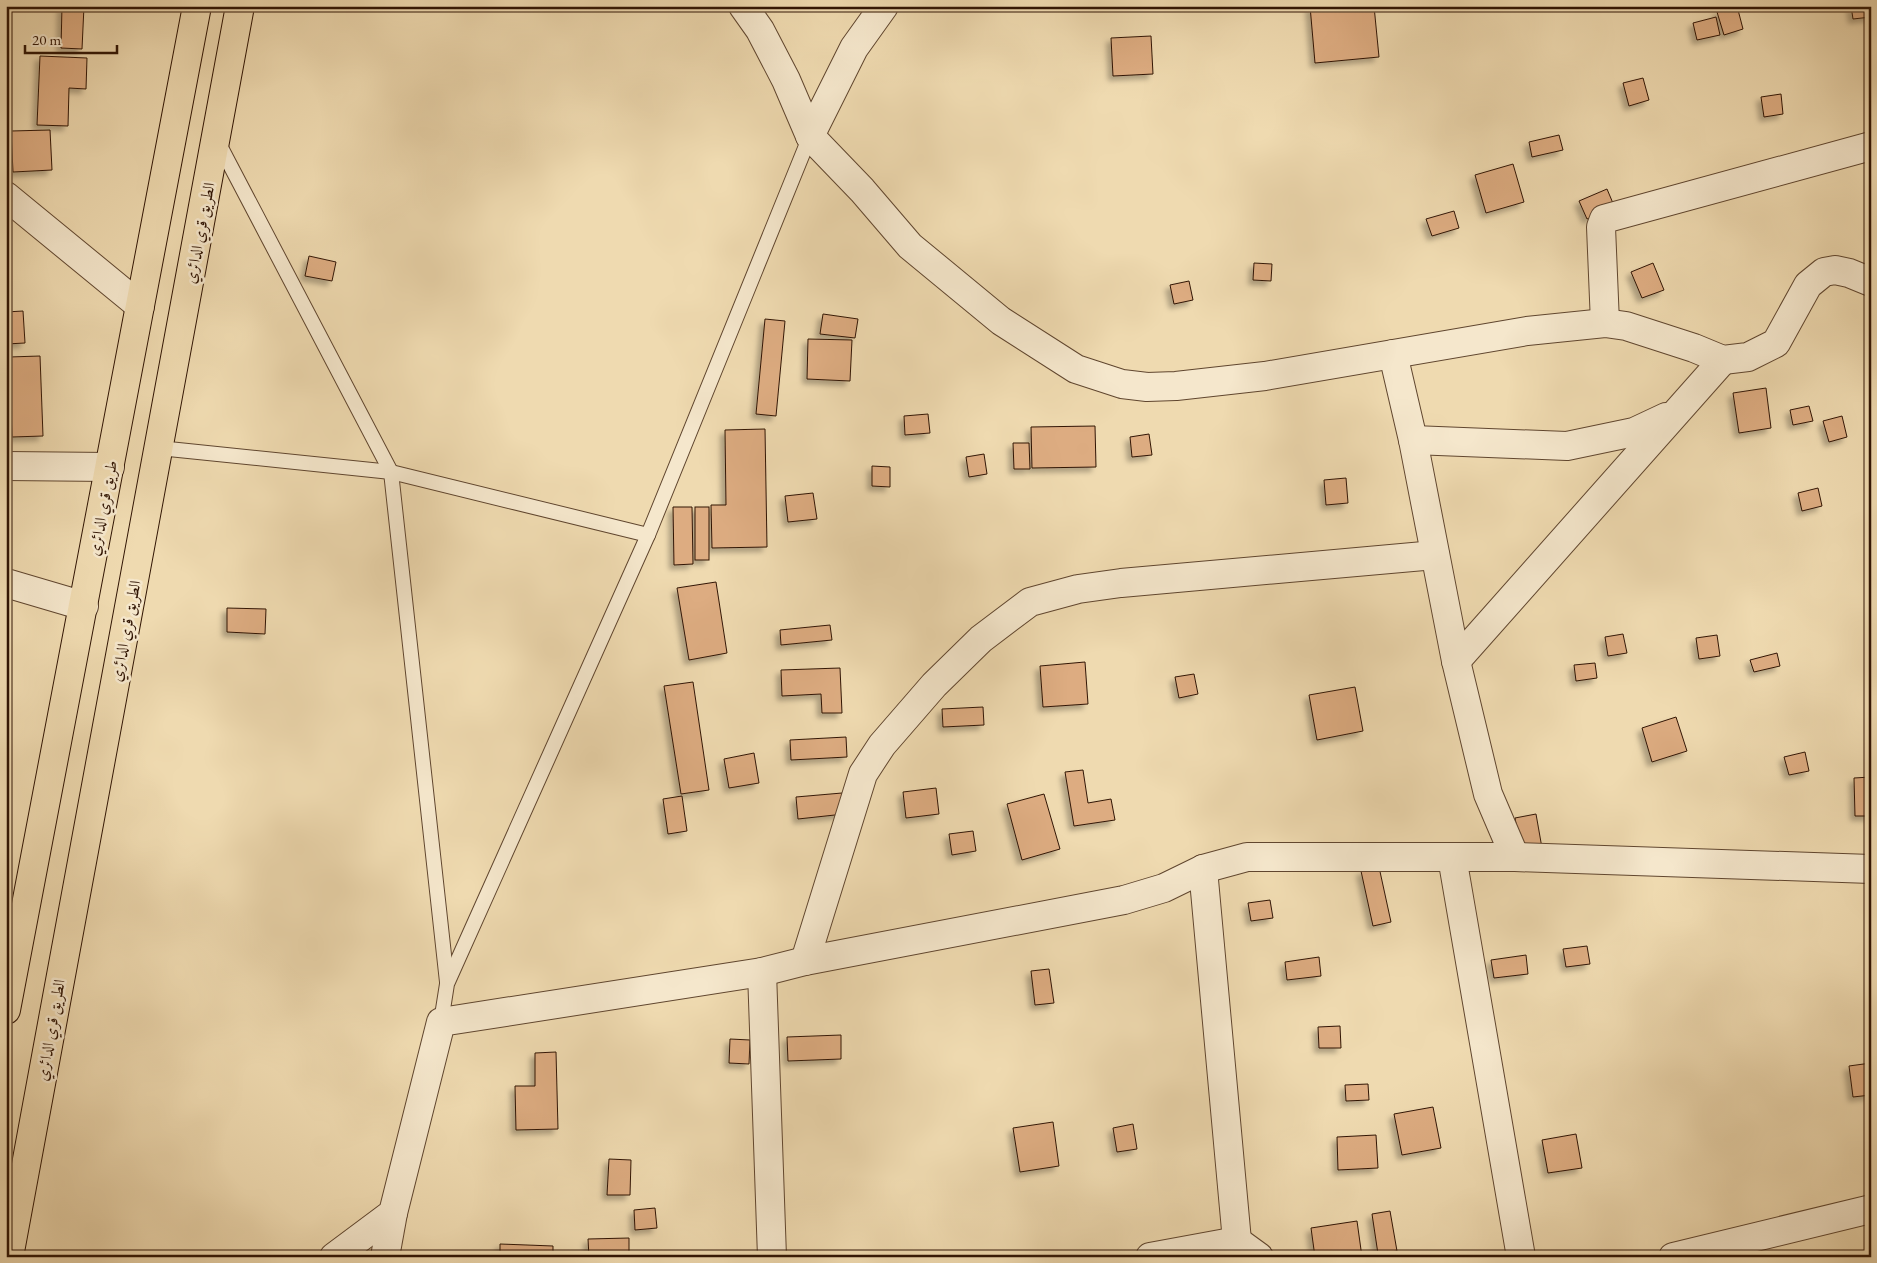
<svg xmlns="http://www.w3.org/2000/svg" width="1877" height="1263" font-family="'EB Garamond',Amiri,serif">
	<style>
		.building { fill: #ddac81; stroke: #311504; filter: url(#shadow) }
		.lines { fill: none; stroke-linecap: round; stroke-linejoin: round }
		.service-casing { stroke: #60462f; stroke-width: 16 }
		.minor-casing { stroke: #60462f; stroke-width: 30 }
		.trunk-casing { stroke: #311504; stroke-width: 30 }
		.service { stroke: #f5e7cc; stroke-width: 14 }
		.minor { stroke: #f5e7cc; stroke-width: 28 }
		.trunk { stroke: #efdab0; stroke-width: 28 }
		.labels { text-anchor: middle; stroke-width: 5; stroke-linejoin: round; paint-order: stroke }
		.street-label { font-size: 16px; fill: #311504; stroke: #f5e7cc }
	</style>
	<defs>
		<filter id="shadow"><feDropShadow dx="-4.5" dy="4.5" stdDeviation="2.5" flood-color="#0004"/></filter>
	</defs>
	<rect width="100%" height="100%" fill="#efdab0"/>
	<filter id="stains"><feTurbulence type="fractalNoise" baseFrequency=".004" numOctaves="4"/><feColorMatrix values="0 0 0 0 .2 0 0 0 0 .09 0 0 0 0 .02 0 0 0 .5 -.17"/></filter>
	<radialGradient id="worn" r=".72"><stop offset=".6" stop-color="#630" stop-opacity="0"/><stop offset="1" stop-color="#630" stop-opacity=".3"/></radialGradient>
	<g class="building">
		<polygon points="62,6 84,6 82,49 61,48"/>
		<polygon points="1310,6 1374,6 1379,57 1315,63"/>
		<polygon points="1737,6 1743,29 1724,35 1717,12"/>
		<polygon points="1851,6 1871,6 1871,17 1853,19"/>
		<polygon points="1716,17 1720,35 1697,40 1693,23"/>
		<polygon points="1151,36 1153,74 1113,76 1111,38"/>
		<polygon points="40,56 87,58 86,89 69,88 68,126 37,125"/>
		<polygon points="1643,78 1649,100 1629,106 1623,83"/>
		<polygon points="1781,94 1783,114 1764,117 1761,97"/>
		<polygon points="50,130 52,170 13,172 11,131"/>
		<polygon points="1559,135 1563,150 1532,157 1529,142"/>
		<polygon points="1513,164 1524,202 1486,213 1475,175"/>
		<polygon points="1607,189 1615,208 1587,219 1579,201"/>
		<polygon points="1454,211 1459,228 1432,236 1426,219"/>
		<polygon points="309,256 336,262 332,281 305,276"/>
		<polygon points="1254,263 1272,264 1271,281 1253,280"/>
		<polygon points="1653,263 1664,290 1642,298 1631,272"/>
		<polygon points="1189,281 1193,300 1174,304 1170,285"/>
		<polygon points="23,311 25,343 6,344 6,312"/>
		<polygon points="823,314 858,319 855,338 820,334"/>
		<polygon points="765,319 785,321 776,416 756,414"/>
		<polygon points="808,339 852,340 850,381 807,379"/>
		<polygon points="40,356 43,436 12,437 9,357"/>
		<polygon points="1766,388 1771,428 1739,433 1733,393"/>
		<polygon points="1809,406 1813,421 1793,425 1790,410"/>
		<polygon points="928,414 930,433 905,435 904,416"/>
		<polygon points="1842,416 1847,437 1829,442 1823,421"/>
		<polygon points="1095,426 1096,467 1032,468 1031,427"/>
		<polygon points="765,429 767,547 712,548 711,505 726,505 725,430"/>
		<polygon points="1149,434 1152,455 1132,457 1130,437"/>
		<polygon points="1013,443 1029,443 1030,469 1014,469"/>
		<polygon points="984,454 987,474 969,477 966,457"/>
		<polygon points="872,466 890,467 890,487 872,486"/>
		<polygon points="1346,478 1348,503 1326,505 1324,480"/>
		<polygon points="1818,488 1822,506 1802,511 1798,493"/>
		<polygon points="813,493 817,519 788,522 785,496"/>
		<polygon points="673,507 692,507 693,564 674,565"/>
		<rect x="695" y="507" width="14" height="53"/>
		<polygon points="716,582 727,653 689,660 677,588"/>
		<polygon points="227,608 266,609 265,634 227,632"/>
		<polygon points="830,625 832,640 781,645 780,630"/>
		<polygon points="1623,634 1627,653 1608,656 1605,637"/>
		<polygon points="1717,635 1720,656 1699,659 1696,638"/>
		<polygon points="1777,653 1780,666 1754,672 1750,660"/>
		<polygon points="1085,662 1088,704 1043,707 1040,666"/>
		<polygon points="1595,663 1597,678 1576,681 1574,665"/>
		<polygon points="840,668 842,713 822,713 821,694 782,696 781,670"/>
		<polygon points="1194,674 1198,694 1179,698 1175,677"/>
		<polygon points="693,682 709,790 681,794 664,686"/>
		<polygon points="1355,687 1363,731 1317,740 1309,695"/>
		<polygon points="983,707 984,725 943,727 942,709"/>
		<polygon points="1676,717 1687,751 1652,762 1642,728"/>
		<polygon points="846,737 847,757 791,760 790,740"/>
		<polygon points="1805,752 1809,771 1789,775 1784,757"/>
		<polygon points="754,753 759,783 729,788 724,759"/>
		<polygon points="1083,770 1088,803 1111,799 1115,820 1074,826 1065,772"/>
		<polygon points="1871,777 1871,816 1855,816 1854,778"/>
		<polygon points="936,788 939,814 906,818 903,792"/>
		<polygon points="842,793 844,814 798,819 796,797"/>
		<polygon points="1044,794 1060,849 1022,860 1007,804"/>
		<polygon points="682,796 687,831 668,834 663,799"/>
		<polygon points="1536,814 1542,848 1521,851 1515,818"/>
		<polygon points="973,831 976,851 952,855 949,834"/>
		<polygon points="1379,867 1391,922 1373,926 1361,871"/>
		<polygon points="1270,900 1273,918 1251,921 1248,903"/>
		<polygon points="1587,946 1590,964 1566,967 1563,949"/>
		<polygon points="1526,955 1528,974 1494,978 1491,960"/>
		<polygon points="1319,957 1321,976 1287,980 1285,962"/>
		<polygon points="1049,969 1054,1003 1035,1005 1031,971"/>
		<polygon points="1340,1026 1341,1048 1319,1048 1318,1027"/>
		<polygon points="841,1035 841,1059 788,1061 787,1037"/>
		<polygon points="730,1039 750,1040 749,1064 729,1063"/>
		<polygon points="556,1052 558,1129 516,1130 515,1086 535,1086 535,1053"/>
		<polygon points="1871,1063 1871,1095 1853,1097 1849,1066"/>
		<polygon points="1368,1084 1369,1100 1346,1101 1345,1085"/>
		<polygon points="1433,1107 1441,1148 1402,1155 1394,1114"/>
		<polygon points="1053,1122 1059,1166 1020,1172 1013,1128"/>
		<polygon points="1133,1124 1137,1149 1117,1152 1113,1128"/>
		<polygon points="1576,1134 1582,1168 1548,1173 1542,1140"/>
		<polygon points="1376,1135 1378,1168 1338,1170 1337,1137"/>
		<polygon points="609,1159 631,1160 630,1195 607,1195"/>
		<polygon points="655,1208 657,1228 635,1230 634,1210"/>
		<polygon points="1390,1211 1397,1251 1378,1254 1372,1214"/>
		<polygon points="1357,1221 1362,1257 1315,1257 1311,1228"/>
		<polygon points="629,1238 629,1257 589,1257 588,1239"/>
		<polygon points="500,1244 553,1246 553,1257 500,1257"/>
	</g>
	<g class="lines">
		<g class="service-casing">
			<g id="service">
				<polyline points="218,142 391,472 447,982"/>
				<polyline points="159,448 391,472 648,535"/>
				<polyline points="441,1022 447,984 648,535 810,136"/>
			</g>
		</g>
		<g class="minor-casing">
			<g id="minor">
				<polyline points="743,6 760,30 786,80 810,136 862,190 910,246 1001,321 1076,369 1122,384 1147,387 1176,386 1265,376 1527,331 1605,323 1626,326 1694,348 1723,360 1748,357 1776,343 1808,285 1824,272 1835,270 1849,273 1871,282"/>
				<polyline points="810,136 854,48 884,6"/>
				<polyline points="6,196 140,306"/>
				<polyline points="1605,323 1601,227 1604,219 1871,146"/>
				<polyline points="1393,354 1413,440 1456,661 1488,794 1515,857"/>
				<polyline points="1413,440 1567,446 1634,432 1666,417"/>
				<polyline points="6,466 110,467"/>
				<polyline points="6,583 84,606"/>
				<polyline points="1456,661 1723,360"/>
				<polyline points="1452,857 1521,1257"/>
				<polyline points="1203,869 1237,1241"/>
				<polyline points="805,961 863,774 882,745 934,685 981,639 1030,602 1078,589 1121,583 1435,555"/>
				<polyline points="762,972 772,1257"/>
				<polyline points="334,1257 393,1213 441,1022 762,972 805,961 1124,900 1164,888 1203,869 1247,857 1515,857 1871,869"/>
				<polyline points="385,1257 393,1213"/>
				<polyline points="1150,1257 1237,1241 1259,1257"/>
				<polyline points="1673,1257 1871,1209"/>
			</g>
		</g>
		<g class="trunk-casing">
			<g id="trunk">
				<polyline points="6,1010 197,6"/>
				<polyline points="9,1257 240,6"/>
			</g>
		</g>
		<use href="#service" class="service"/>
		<use href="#minor" class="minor"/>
		<use href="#trunk" class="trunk"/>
	</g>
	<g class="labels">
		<g class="street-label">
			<text transform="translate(199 233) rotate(-79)" y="6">الطريق قري الدائري</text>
			<text transform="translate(102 508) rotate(-79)" y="6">طريق قري الدائري</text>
			<text transform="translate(125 631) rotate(-79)" y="6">الطريق قري الدائري</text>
			<text transform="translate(50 1030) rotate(-80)" y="6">الطريق قري الدائري</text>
		</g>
	</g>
	<rect width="1877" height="1263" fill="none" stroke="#efdab0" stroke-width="25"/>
	<rect x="8" y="8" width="1862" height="1248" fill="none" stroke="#311504" stroke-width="2.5"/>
	<rect x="12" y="12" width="1852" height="1238" fill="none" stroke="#311504"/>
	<path d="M25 45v8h92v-8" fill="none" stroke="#311504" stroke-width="2.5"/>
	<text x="32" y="45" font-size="15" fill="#311504" stroke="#f5e7cc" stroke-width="4" paint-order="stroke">20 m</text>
	<rect width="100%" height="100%" filter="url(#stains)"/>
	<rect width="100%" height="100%" fill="url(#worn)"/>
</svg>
